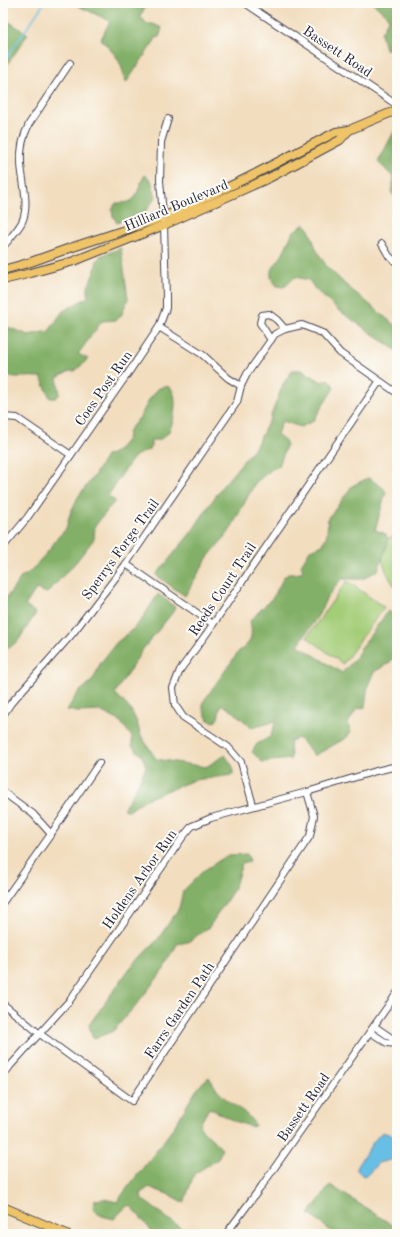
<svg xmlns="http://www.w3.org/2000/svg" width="400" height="1237" font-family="'Old Standard TT',serif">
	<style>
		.green { fill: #a4cd78; stroke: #63785a }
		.forest { fill: #83b068; stroke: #526952 }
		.water { fill: #68bfe5; stroke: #457090 }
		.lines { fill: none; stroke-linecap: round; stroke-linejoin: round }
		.stream { stroke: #68bfe5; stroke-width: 1.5 }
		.minor-casing { stroke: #413e4f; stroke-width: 8 }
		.major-casing { stroke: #413e4f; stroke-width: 10 }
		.minor { stroke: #fff; stroke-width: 6 }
		.major { stroke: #efc469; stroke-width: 8 }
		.labels { text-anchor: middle; stroke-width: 4; stroke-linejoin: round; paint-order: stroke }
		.street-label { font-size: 14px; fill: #22223b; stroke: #fdfcf7 }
	</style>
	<rect width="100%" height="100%" fill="#fdfcf7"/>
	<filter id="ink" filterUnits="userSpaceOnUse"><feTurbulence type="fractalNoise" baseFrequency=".025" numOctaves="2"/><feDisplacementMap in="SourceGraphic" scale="8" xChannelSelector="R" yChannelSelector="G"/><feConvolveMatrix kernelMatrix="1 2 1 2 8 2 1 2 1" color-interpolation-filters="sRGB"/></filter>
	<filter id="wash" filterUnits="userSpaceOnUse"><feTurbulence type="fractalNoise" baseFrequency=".012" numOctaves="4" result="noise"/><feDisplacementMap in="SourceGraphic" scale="16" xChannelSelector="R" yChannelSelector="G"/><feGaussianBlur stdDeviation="0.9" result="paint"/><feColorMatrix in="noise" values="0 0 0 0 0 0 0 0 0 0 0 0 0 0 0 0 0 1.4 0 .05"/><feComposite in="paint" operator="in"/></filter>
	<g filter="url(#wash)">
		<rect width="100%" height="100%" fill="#f2ddbe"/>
		<g class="green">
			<path d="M397 536V589C384 573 382 560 379 540Z"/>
			<polygon points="347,581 384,607 343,664 307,637"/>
		</g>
		<g class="forest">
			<polygon points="72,3 148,3 140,16 147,24 153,24 162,28 159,38 157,37 126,83 121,65 116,56 101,39 110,21"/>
			<polygon points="373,3 397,3 397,50 385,49 381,33 389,18"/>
			<polygon points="3,18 28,34 3,71"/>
			<polygon points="397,126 397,150 393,163 397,164 397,200 391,192 394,178 378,162"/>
			<path d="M145 175 151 180 156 197 145 212 117 223 113 216 112 209 116 203C119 203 125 203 129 202 139 198 139 183 145 175Z"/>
			<polygon points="304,224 308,227 317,251 327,267 346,285 397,327 397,351 337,309 315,289 309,280 295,277 287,285 283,287 277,286 271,278 271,270 281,257 293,232"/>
			<path d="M121 248 128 299 121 316 116 320 102 321 78 354 88 359 75 371H70L57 378 60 394 56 398H50L41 377C28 376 15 378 3 376V325L28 335 49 331 63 311 88 297V287L95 270 97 261 100 256Z"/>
			<polygon points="293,370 302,370 322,382 328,379 332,383 334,388 313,421 301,427 282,421 277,434 287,443 279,466 272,469 255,483 229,532 207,558 185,596 156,575 190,534 221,488 256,446 269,421 283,384"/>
			<path d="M164 386C167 386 170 387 172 390 178 397 174 423 169 431 167 435 162 438 159 440H151V448C146 451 142 453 137 455 130 460 113 488 108 496L115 501 95 526 94 539 76 562 47 593 36 589 25 606 36 613 18 641 3 652V603L22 576 26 575 36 565 50 549 58 537 66 529 70 514 78 497 94 476 106 456 117 451 127 439 129 430 140 417 149 400 158 389Z"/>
			<path d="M368 478 382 487 386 492 375 530 386 534 388 543 378 570 363 579H341L326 599 319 614 298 645 342 673 356 658 361 648 388 611 397 616V655L389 663 374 672 368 685 365 707 357 709 348 723 351 733 346 738 314 756 310 750 298 738 290 741 291 759 262 762 252 752 257 744 270 737 276 721 252 728 234 712 221 704 218 718 215 722 208 720 203 709V702L239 651C252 643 253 635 250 621L274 596 284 577 288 574H297L303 571 301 565 310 550 323 545 327 534 328 519 352 486Z"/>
			<polygon points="158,594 175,607 173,612 143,649 115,693 131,710 137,722 140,734 156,759 206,767 225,755 233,767 233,775 194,780 144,800 129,811 123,809 135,790 146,766 142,756 132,746 132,737 120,721 100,711 78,712 67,710 77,694 93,680 100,664 116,643 132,630 142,619"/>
			<polygon points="247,854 250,861 242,863 234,889 209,927 188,942 177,944 165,968 136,1005 113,1031 93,1039 89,1025 130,968 158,939 179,908 183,891 203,871 228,855"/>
			<path d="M209 1077 217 1090 226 1099 245 1113 256 1125 252 1127 235 1121 209 1108 199 1126 222 1149 218 1159 194 1174 184 1203 170 1195 149 1187 141 1193 142 1199 179 1227 192 1234H154L130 1205 126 1207 114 1219 102 1216 93 1209 94 1200 104 1199 117 1202C136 1175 158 1151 175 1125 186 1109 194 1088 209 1077Z"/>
			<polygon points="330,1185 397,1228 397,1234 335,1234 309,1214"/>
		</g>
		<polygon class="water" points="382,1132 391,1135 397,1140 397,1154 394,1159 378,1163 368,1174 363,1176 357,1170 357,1166 374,1141"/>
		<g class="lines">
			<polyline class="stream" points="3,63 44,3"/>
		</g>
	</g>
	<g filter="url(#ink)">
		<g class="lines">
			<g class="minor-casing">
				<g id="minor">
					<polyline points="245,3 397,105"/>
					<polyline points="382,244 389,256 397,263"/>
					<path d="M3 247C9 239 17 231 22 222 30 205 22 181 21 164 20 150 23 136 29 124L70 63"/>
					<polyline points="159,327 203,355 228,378 241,386"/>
					<polyline points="271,340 260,323 262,315 269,314 277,320 285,329"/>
					<polyline points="3,417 17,418 71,455"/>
					<polyline points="3,547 27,518 131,369 159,327 166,308 166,297 164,225 160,181 161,142 168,119"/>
					<polyline points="126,564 213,624"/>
					<polyline points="3,715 11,703 73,633 126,564 237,402 241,386 247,374 275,334 285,329 302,325 322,333 340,353 397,393"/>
					<polyline points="3,792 33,814 51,834"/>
					<polyline points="253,805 241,762 228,747 183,717 175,705 173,688 180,670 207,633 379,382"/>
					<polyline points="3,902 51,834 99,763"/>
					<polyline points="3,1004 40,1034 132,1101 310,836 314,816 307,792"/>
					<polyline points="374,1026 393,1039 395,1044"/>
					<polyline points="370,1032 387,1043 397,1044"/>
					<polyline points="3,1076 11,1065 70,1000 182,838 192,826 211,818 307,792 376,771 397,766"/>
					<polyline points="226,1234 261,1187 397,993"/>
				</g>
			</g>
			<g class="major-casing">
				<g id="major">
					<polyline points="3,270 28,263 70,248 152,221 180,210 249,177 336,132 349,130 397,110"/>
					<polyline points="3,280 31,273 74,261 164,225 269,178 340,140 349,130"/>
					<polyline points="3,1207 67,1234"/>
				</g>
			</g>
			<use href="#minor" class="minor"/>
			<use href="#major" class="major"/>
		</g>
	</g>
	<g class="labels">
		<g class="street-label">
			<text transform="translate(338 51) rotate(34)" y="5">Bassett Road</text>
			<text transform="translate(176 205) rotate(-23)" y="5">Hilliard Boulevard</text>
			<text transform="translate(103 388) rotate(-55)" y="5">Coes Post Run</text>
			<text transform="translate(120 549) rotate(-54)" y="5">Sperrys Forge Trail</text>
			<text transform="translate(222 589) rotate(-56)" y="5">Reeds Court Trail</text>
			<text transform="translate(139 879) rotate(-55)" y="5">Holdens Arbor Run</text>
			<text transform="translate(179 1010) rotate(-56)" y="5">Farrs Garden Path</text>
			<text transform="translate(303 1107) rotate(-55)" y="5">Bassett Road</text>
		</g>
	</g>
	<rect width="400" height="1237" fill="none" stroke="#fdfcf7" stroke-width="16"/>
</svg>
